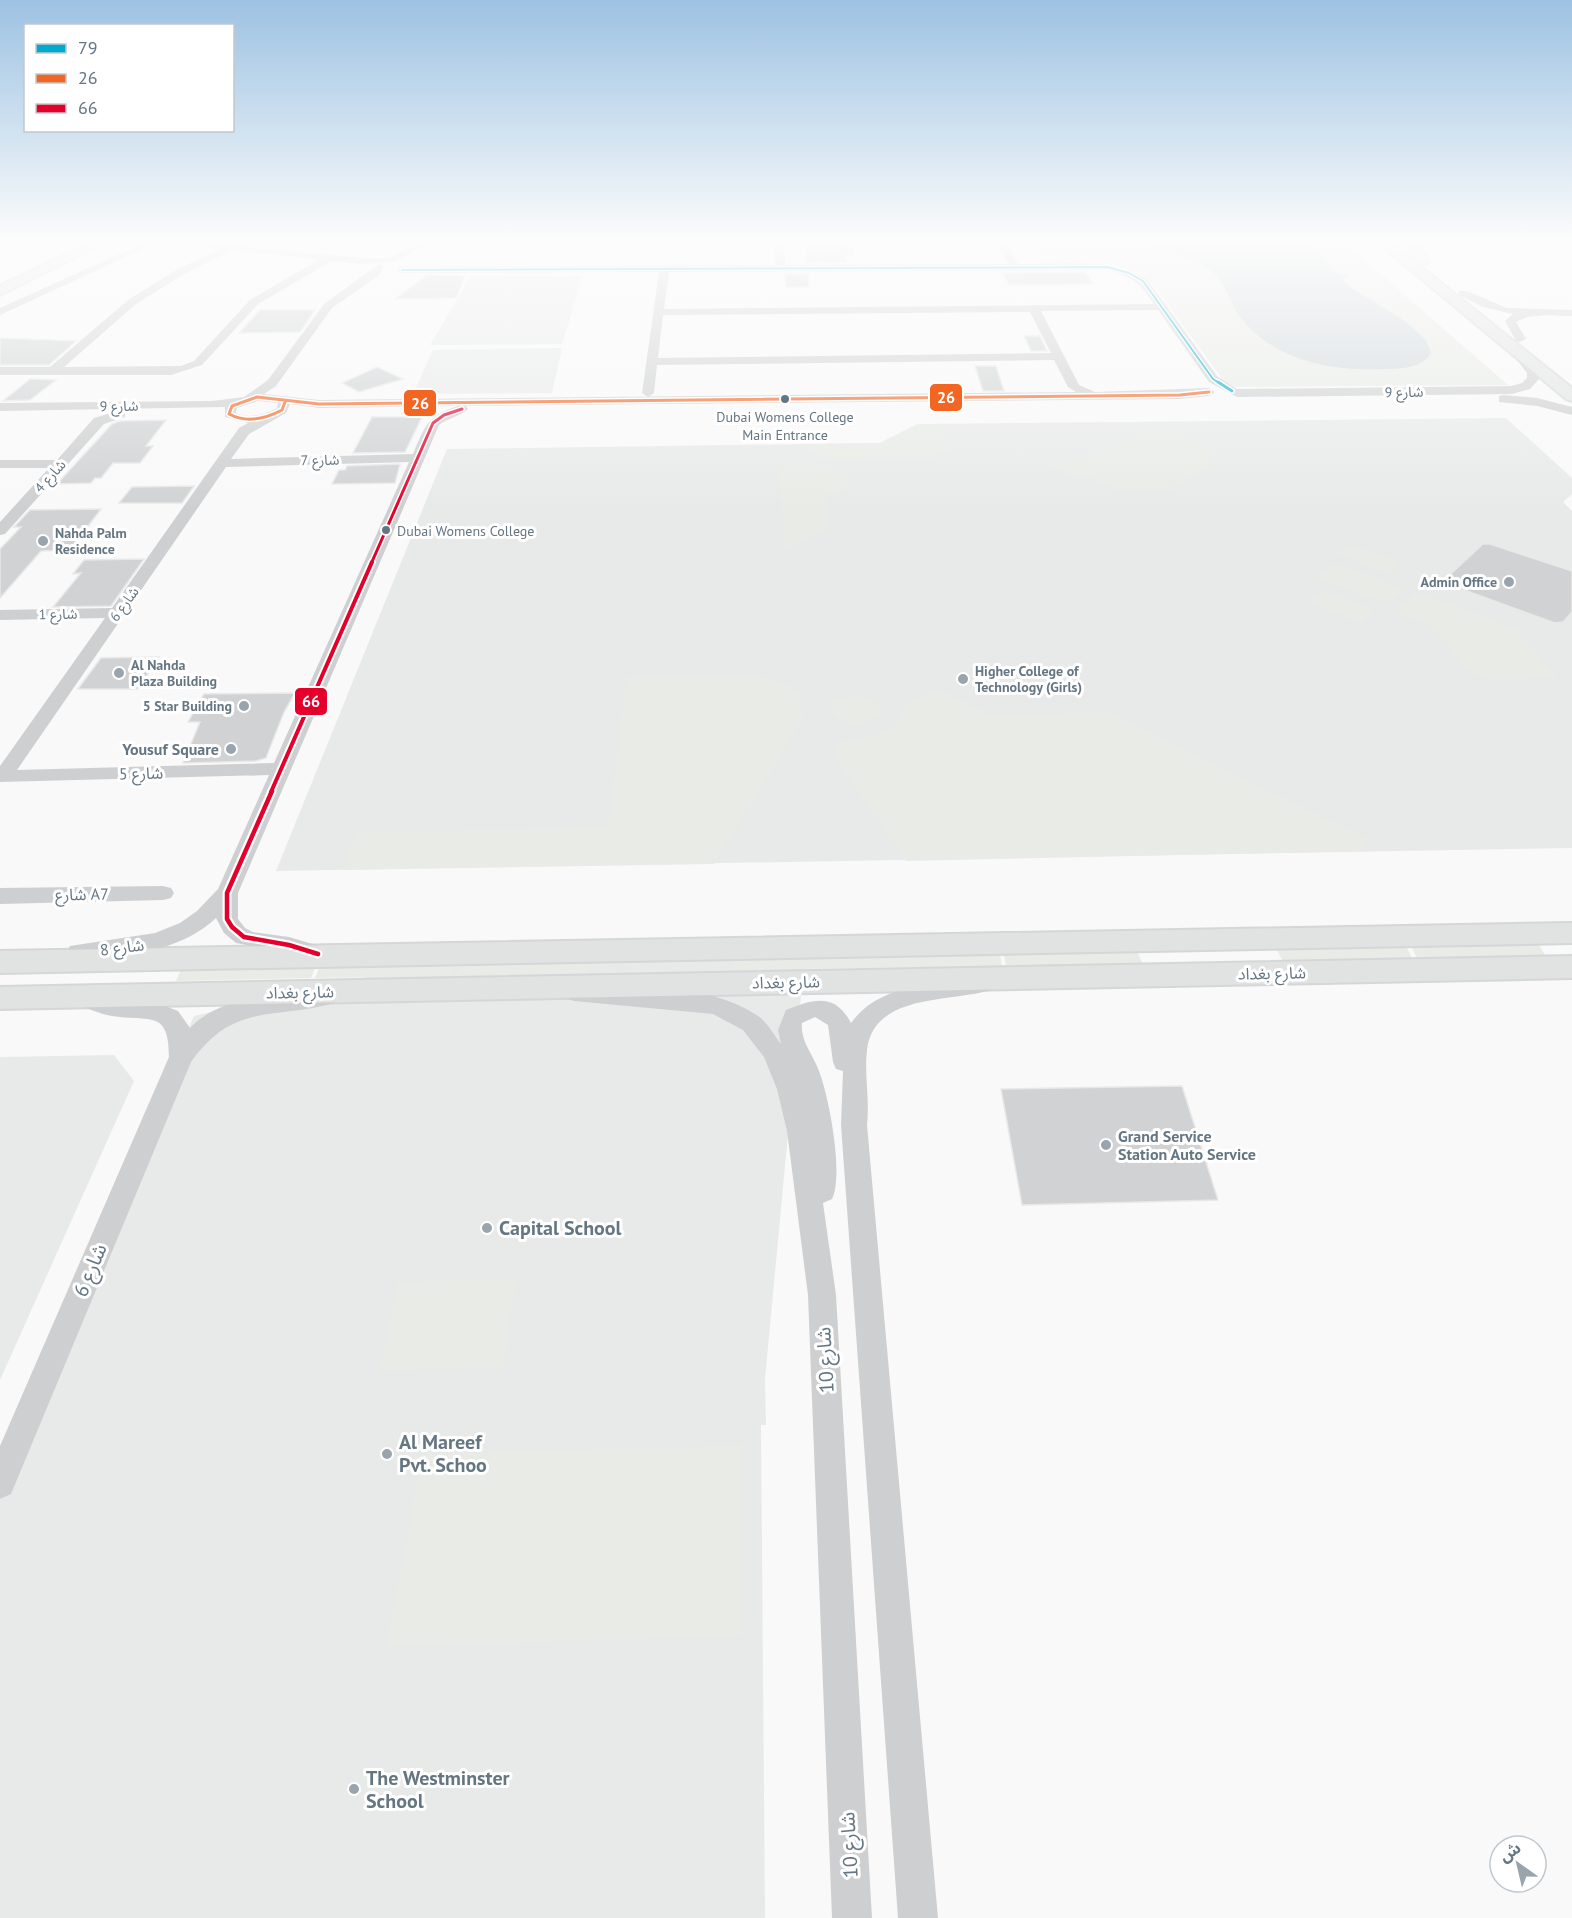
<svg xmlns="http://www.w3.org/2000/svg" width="1572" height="1918" font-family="'PT Sans','Noto Sans Arabic',sans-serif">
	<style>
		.built { fill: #e8e9e9 }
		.green { fill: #e8ebe6 }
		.water { fill: #ced6d9 }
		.building { fill: #d0d2d3; stroke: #e8e8e8; stroke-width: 1.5 }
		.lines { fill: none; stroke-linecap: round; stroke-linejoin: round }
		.major-casing { stroke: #d5d6d7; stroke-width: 4 }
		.minor { fill: #cecfd0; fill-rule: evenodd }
		.major { fill: #e1e2e2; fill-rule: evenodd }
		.bus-1-far1-casing { stroke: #fff; stroke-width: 4.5 }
		.bus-1-casing { stroke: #fff; stroke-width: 6 }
		.bus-2-casing { stroke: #fff; stroke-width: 6 }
		.bus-3-far2-casing { stroke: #fff; stroke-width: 6 }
		.bus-3-far1-casing { stroke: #fff; stroke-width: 8 }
		.bus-3-casing { stroke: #fff; stroke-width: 9 }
		.bus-1-far1 { stroke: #00a9ce; stroke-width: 2 }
		.bus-1 { stroke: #00a9ce; stroke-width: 3 }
		.bus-2 { stroke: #f26522; stroke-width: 3 }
		.bus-3-far2 { stroke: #e4002b; stroke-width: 3 }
		.bus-3-far1 { stroke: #e4002b; stroke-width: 4 }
		.bus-3 { stroke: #e4002b; stroke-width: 4.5 }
		.bus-dot { fill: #657683; stroke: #fff; stroke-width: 2 }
		.poi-dot { fill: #99a4ac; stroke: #fff; stroke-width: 2 }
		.labels { text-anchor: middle; stroke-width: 6; stroke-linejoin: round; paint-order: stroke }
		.far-street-label { font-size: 14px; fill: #657683; stroke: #fff }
		.bus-label { font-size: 14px; fill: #657683; stroke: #fff }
		.far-poi-label { font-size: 14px; font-weight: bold; fill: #657683; stroke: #fff; text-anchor: start }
		.poi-label { font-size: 16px; font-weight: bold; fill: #657683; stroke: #fff; text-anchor: end }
		.street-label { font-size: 16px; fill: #657683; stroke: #fff }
		.near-poi-label { font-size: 20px; font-weight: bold; fill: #657683; stroke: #fff; text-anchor: start }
		.near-street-label { font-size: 20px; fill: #657683; stroke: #fff }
		.line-badge { stroke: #fff; stroke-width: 2 }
		.badge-label { font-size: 16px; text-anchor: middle; font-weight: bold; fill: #fff }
	</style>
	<rect width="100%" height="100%" fill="#f9f9f9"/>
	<g class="built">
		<polygon points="280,242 406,242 384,255 272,246"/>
		<polygon points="471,276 583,276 562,344 430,345"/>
		<polygon points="562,348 552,393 413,394 433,350"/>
		<polygon points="1506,418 1572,478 1572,494 1563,502 1572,511 1572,848 276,871 447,449 880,443 918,424"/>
		<polygon points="806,943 765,1379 766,1425 761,1425 761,1428 765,1918 0,1918 0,1483 194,1016 487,949"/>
		<polygon points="114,1055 134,1081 0,1380 0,1057"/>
	</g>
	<g class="green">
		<path d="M1036 242H1344L1508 385 1237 387 1226 384 1149 279C1118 259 1077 263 1041 263L1031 245H1037Z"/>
		<polygon points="918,424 942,424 949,452 935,457 828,459 813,455 806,447 807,444 880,443"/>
		<path d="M1152 429C1185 428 1198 437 1217 462L1170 489 1120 491 1088 477 1081 479 1048 467 1049 464 1086 459 1132 433Z"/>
		<polygon points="822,465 849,477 851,494 826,495 830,527 785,549 779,466"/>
		<polygon points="1349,544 1402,563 1389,574 1336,554"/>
		<polygon points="1335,563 1404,589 1386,604 1316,577"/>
		<polygon points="1323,590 1375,610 1361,623 1308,602"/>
		<polygon points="1417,592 1523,631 1520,634 1558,678 1488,680 1467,670 1433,627 1395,612"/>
		<polygon points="759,676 783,682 801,694 802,720 714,864 342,870 355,832 607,828 627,677"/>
		<path d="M938 689 990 715 1106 712 1365 837 1366 851 906 861 836 760 833 752C841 726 899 750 903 707Z"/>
		<polygon points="855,694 872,698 881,706 880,717 859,725 836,719 830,710 834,701"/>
		<polygon points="1539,945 1545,955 1417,958 1412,948"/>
		<polygon points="1407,948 1412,958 1282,960 1277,950"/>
		<polygon points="1138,953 1142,963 1006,966 1004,955"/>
		<polygon points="1000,955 1002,966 732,970 733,960"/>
		<polygon points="590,962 588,973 455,976 458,965"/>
		<polygon points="453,965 451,976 315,978 319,968"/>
		<polygon points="315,968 311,978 176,981 181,970"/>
		<polygon points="516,1278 503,1367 379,1371 398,1282"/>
		<polygon points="742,1445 741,1636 386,1647 422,1454"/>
	</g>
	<path class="water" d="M1139 242H1312L1333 271 1348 276 1342 278 1350 287C1370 301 1428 328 1431 353 1423 368 1400 369 1385 369 1333 372 1274 361 1240 317 1229 302 1227 283 1211 271 1190 256 1163 251 1139 242Z"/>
	<g class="building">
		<polygon points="805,242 852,242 854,255 846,255 847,262 806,263"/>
		<polygon points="1086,272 1093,284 1009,285 1003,273"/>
		<polygon points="785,274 808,274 809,287 786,287"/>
		<polygon points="427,275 465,276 456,298 395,299"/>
		<polygon points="260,310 315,310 300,332 239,333"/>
		<polygon points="1024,336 1040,336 1047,351 1031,351"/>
		<polygon points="0,338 76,341 49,365 0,365"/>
		<polygon points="975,366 996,366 1004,391 983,391"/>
		<polygon points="377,367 403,379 359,392 342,383"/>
		<polygon points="30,379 56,380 30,400 3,401"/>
		<polygon points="372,417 422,417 405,452 353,453"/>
		<polygon points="166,420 146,446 153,446 140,463 113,463 101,478 95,478 91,483 57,484 112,424 120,421"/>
		<polygon points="400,464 395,483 332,484 339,470 345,470 347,466"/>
		<polygon points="194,486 182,503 119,503 132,487"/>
		<polygon points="101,509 70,550 41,551 0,598 0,549 21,527 14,527 30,510"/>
		<polygon points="1483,544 1490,544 1572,571 1572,612 1563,622 1555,623 1442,582"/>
		<polygon points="144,559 111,606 53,607 81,573 73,574 84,560"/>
		<polygon points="159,657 138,689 78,689 101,658"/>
		<polygon points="295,693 284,712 266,758 256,761 183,763 200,722 188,722 204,694"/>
		<polygon points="1182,1086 1218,1200 1022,1205 1001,1089"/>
	</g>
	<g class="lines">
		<g class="major-casing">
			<g id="major">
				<polygon points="91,242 106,242 0,295 0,286"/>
				<polygon points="1377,242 1390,242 1572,388 1572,401 1566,399"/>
				<polygon points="1414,242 1427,242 1421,248 1429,261 1427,264 1419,264 1409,248"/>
				<polygon points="1572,923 1572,943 0,973 0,951"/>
				<polygon points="1572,956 1572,978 0,1009 0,987"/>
			</g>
		</g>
		<g class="minor">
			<polygon points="96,242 114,242 94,248 89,245"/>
			<polygon points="146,242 158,242 0,315 0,308"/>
			<path d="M180 242H209L362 258H389L421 242H433L393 262 362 264 332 261 258 304 202 365 171 375H0V367H50L128 300 176 270 221 249ZM233 250 320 259 250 300 194 361 181 366 64 367 136 304 184 274Z"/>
			<path d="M773 242H783L786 265 1008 264 996 242H1006L1018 264C1061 264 1108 257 1147 279L1217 376 1237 389 1511 386 1522 383 1527 378V373L1510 351 1516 348 1520 349 1539 373V379L1530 389 1512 394 1237 397 1209 382 1158 310 1041 311 1079 385 1095 392 1209 388 1215 392 1209 396 1180 399 466 406 468 409C461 416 448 418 439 425L238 893V919L245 928 253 932 289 937 326 948 329 954 326 960 318 962 289 953 236 943 224 933 216 918C185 947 143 954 103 958 91 959 81 961 70 958L67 952 70 946 155 933 180 923 197 911 218 889 269 775 0 782V766L105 618 0 620V610L112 608 239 428 248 423 225 417V407L0 411V403L212 401 244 397 268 380 324 304 379 264 384 267 378 276 332 308 276 386 264 394 319 400 1076 392 1068 387 1054 360 657 365 654 393 648 397 642 393 659 272 402 273 397 270 402 267 776 265ZM1107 270C1133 277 1139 282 1154 304L664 309 669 272ZM1030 312 1051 353 658 358 663 315ZM258 401 278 403 277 408C264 415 249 419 236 413L237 408ZM290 404 319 408 458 406C427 416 425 426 413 454L231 459 249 434 286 413ZM409 462 274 763 17 770 226 467Z"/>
			<path d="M1459 291H1467L1507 308 1572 310V316C1553 316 1533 312 1516 322L1526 339 1520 342 1516 341 1505 321 1513 314 1483 307 1459 295Z"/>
			<polygon points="1503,395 1537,398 1572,407 1572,415 1537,406 1499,402 1499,396"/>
			<polygon points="121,410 125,411 125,417 104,424 5,534 0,535 0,522 49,468 0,468 0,460 57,460 94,418"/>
			<polygon points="163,886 171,888 174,893 171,898 163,900 0,904 0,888"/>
			<path d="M987 974 995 977 998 983 995 989C952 1003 874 992 867 1050 864 1075 870 1100 867 1125L938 1918H898L841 1125 843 1071 836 1069 833 1062 828 1025 815 1017 802 1023C800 1041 813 1054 819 1071 829 1097 844 1175 832 1199L823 1203 836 1295 872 1918H832L808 1295 787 1131 777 1089 764 1057 743 1030 713 1014 574 1001 566 998 562 992 566 986 574 983C634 991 705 980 758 1016 767 1022 774 1035 781 1044L778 1030 786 1010C813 999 835 992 851 1023 882 980 940 986 987 974Z"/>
			<path d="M332 986 340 989 344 995 340 1001C276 1022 236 999 191 1062L11 1494 0 1499V1446L169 1057C169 1009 150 1022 112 1016 99 1014 85 1007 72 1002L68 996 72 990 80 987 111 998 155 1002 178 1011 190 1028C226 990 285 1000 332 986Z"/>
		</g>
		<use href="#major" class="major"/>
		<g class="bus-1-far1-casing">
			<polyline id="bus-1-far1" points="402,270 1107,267 1129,273 1143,281 1213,379 1221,384"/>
		</g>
		<g class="bus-1-casing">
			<polyline id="bus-1" points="1218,382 1232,391"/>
		</g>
		<g class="bus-2-casing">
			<path id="bus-2" d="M285 402 282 410C265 419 246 423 229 414L232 406 257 397 319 404 1180 395 1209 392"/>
		</g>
		<g class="bus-3-far2-casing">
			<polyline id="bus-3-far2" points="371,564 433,423 444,415 462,409"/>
		</g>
		<g class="bus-3-far1-casing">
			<polyline id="bus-3-far1" points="271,792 372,562"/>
		</g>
		<g class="bus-3-casing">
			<polyline id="bus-3" points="272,791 227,893 227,919 232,927 244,937 289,945 318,954"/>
		</g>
		<use href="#bus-1-far1" class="bus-1-far1"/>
		<use href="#bus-1" class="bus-1"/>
		<use href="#bus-2" class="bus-2"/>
		<use href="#bus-3-far2" class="bus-3-far2"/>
		<use href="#bus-3-far1" class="bus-3-far1"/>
		<use href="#bus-3" class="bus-3"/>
	</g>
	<linearGradient id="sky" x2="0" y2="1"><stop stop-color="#9dc2e2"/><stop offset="0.47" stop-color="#fcfcfc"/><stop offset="1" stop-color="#fcfcfc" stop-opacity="0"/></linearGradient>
	<rect width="1572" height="510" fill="url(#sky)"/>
	<g class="bus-dot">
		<circle cx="785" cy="399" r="5"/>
		<circle cx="386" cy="530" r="5"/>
	</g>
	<g class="poi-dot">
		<circle cx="43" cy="541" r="6"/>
		<circle cx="1509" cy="582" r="6"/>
		<circle cx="119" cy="673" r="6"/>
		<circle cx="963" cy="679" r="6"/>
		<circle cx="244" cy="706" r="6"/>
		<circle cx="231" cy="749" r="6"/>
		<circle cx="1106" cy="1145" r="6"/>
		<circle cx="487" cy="1228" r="6"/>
		<circle cx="387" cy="1454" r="6"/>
		<circle cx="354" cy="1789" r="6"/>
	</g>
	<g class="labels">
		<g class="far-street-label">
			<text transform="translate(1404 392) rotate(-1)" y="5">شارع 9</text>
			<text transform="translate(119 406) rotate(-1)" y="5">شارع 9</text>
			<text transform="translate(320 460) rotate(-1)" y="5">شارع 7</text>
			<text transform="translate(50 476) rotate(-48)" y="5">شارع 4</text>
			<text transform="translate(124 604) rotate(-54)" y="5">شارع 6</text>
			<text transform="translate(58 614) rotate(-1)" y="5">شارع 1</text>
		</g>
		<g class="bus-label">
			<text x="785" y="422">Dubai Womens College<tspan x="785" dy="18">Main Entrance</tspan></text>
			<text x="397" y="536" text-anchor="start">Dubai Womens College</text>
		</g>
		<g class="far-poi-label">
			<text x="55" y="538">Nahda Palm<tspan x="55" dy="16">Residence</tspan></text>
			<text x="1497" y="587" text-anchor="end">Admin Office</text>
			<text x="131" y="670">Al Nahda<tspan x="131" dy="16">Plaza Building</tspan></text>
			<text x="975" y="676">Higher College of<tspan x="975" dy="16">Technology (Girls)</tspan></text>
			<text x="232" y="711" text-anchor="end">5 Star Building</text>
		</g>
		<g class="poi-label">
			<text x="219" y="755">Yousuf Square</text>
			<text x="1118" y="1142" text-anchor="start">Grand Service<tspan x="1118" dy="18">Station Auto Service</tspan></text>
		</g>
		<g class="street-label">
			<text transform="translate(141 773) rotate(-1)" y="6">شارع 5</text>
			<text transform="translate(82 894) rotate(-1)" y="6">شارع A7</text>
			<text transform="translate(122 947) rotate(-7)" y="6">شارع 8</text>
			<text transform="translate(1272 973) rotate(-1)" y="6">شارع بغداد</text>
			<text transform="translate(786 982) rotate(-1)" y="6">شارع بغداد</text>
			<text transform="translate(300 992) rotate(-1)" y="6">شارع بغداد</text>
		</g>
		<g class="near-poi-label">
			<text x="499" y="1235">Capital School</text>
			<text x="399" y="1449">Al Mareef<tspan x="399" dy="23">Pvt. Schoo</tspan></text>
			<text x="366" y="1785">The Westminster<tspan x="366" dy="23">School</tspan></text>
		</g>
		<g class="near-street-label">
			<text transform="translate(90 1270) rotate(-67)" y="7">شارع 6</text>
			<text transform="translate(825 1360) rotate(-93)" y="7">شارع 10</text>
			<text transform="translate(849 1845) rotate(-93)" y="7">شارع 10</text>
		</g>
	</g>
	<g class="line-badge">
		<rect x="929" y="383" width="34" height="29" rx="6" fill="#f26522"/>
		<rect x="403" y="389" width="34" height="28" rx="6" fill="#f26522"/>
		<rect x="294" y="687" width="34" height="29" rx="6" fill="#e4002b"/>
	</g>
	<g class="badge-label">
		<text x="946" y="403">26</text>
		<text x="420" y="409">26</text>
		<text x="311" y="707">66</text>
	</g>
	<rect x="24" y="24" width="210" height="108" fill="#ffffff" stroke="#c1c8cd" stroke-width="1.5"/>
	<rect x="36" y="44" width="30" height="9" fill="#00a9ce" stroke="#c1c8cd" stroke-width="1.5"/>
	<text x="78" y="54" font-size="18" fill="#657683">79</text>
	<rect x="36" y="74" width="30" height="9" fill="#f26522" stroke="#c1c8cd" stroke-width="1.5"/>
	<text x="78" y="84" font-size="18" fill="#657683">26</text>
	<rect x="36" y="104" width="30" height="9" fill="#e4002b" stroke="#c1c8cd" stroke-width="1.5"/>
	<text x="78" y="114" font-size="18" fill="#657683">66</text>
	<g transform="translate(1518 1864) rotate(326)"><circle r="28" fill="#ffffff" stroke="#c1c8cd" stroke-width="1.5"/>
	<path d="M0-4.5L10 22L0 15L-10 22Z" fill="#99a4ac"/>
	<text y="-9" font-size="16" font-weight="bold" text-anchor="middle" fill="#657683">ش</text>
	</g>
</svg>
